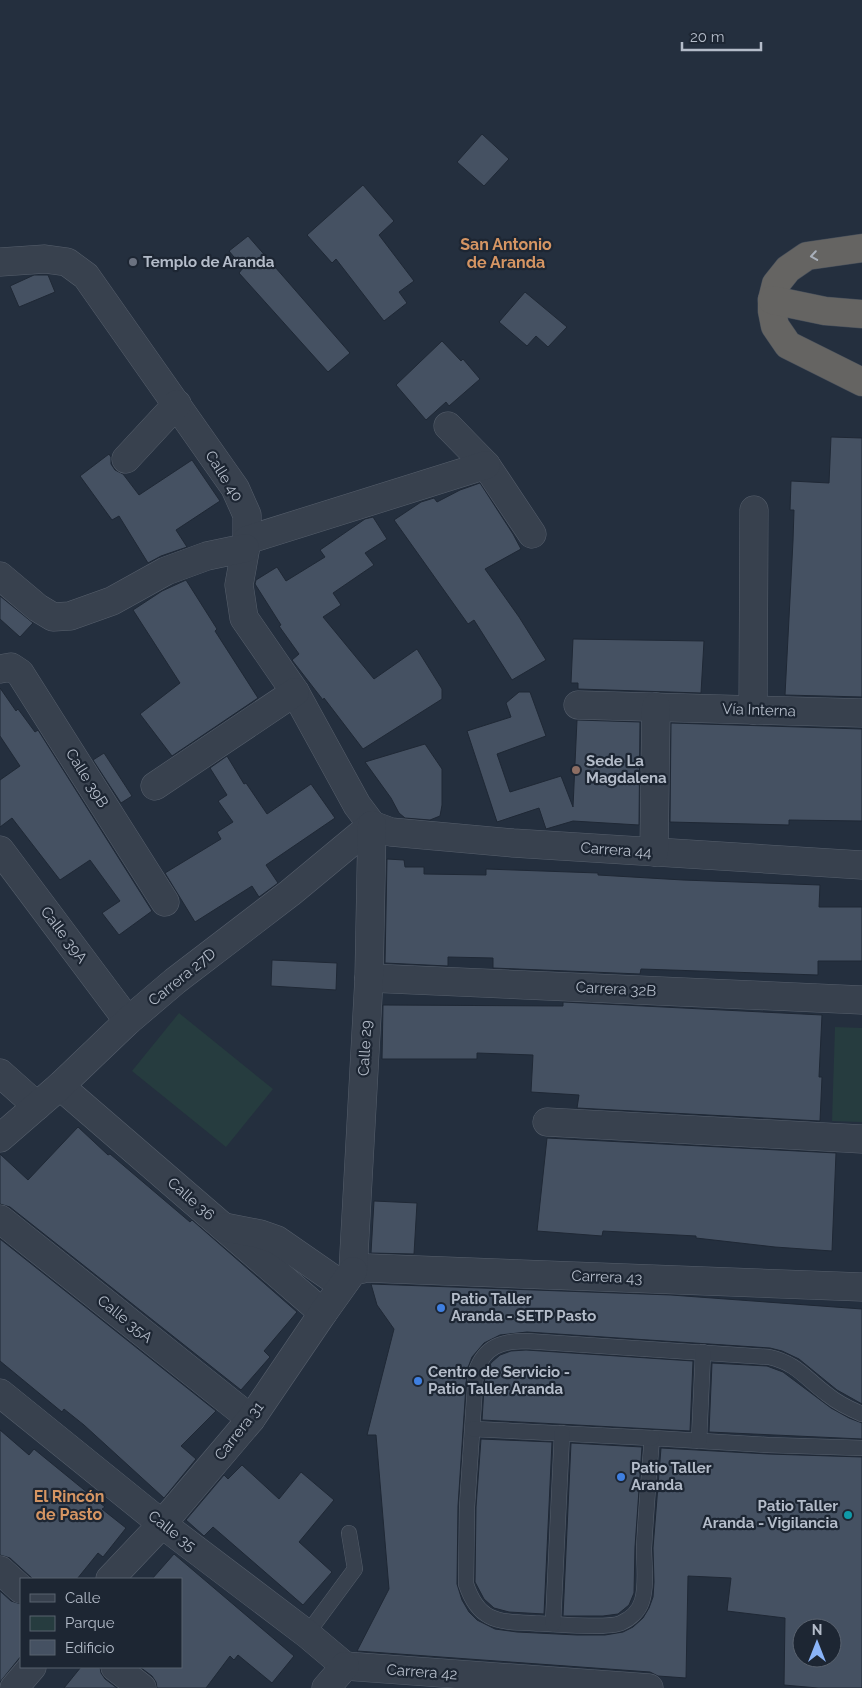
<svg xmlns="http://www.w3.org/2000/svg" width="862" height="1688" font-family="Raleway,sans-serif">
	<style>
		.green { fill: #263c3f }
		.building { fill: #455162; stroke: #1f2835; fill-rule: evenodd }
		.lines { fill: none; stroke-linecap: round; stroke-linejoin: round }
		.service-casing { stroke: #565f6c; stroke-width: 16 }
		.minor-casing { stroke: #565f6c; stroke-width: 29 }
		.trunk-casing { stroke: #434c59; stroke-width: 29 }
		.service { stroke: #38414e; stroke-width: 15 }
		.minor { stroke: #38414e; stroke-width: 28 }
		.trunk { stroke: #656462; stroke-width: 28 }
		.oneway { stroke: #a8afba }
		.worship-dot { fill: #6b7280; stroke: #1d2633; stroke-width: 2 }
		.education-dot { fill: #8d6e63; stroke: #1d2633; stroke-width: 2 }
		.shop-dot { fill: #3f7fe0; stroke: #1d2633; stroke-width: 2 }
		.culture-dot { fill: #0f9aa8; stroke: #1d2633; stroke-width: 2 }
		.labels { text-anchor: middle; stroke-width: 4.5; stroke-linejoin: round; paint-order: stroke }
		.poi-label { font-size: 15px; font-weight: bold; fill: #b4bcc9; stroke: #1d2633; text-anchor: start }
		.street-label { font-size: 15px; fill: #b4bcc9; stroke: #1d2633 }
		.neighbourhood-label { font-size: 16px; font-weight: bold; fill: #d59563; stroke: #1d2633 }
	</style>
	<rect width="100%" height="100%" fill="#242f3e"/>
	<g class="green">
		<polygon points="179,1013 273,1089 226,1147 132,1071"/>
		<polygon points="835,1027 862,1028 862,1122 832,1121"/>
	</g>
	<g class="building">
		<polygon points="482,134 509,159 484,186 457,162"/>
		<polygon points="363,185 394,221 379,235 414,281 399,292 407,303 384,321 336,259 332,263 307,235"/>
		<polygon points="248,236 350,353 328,372 239,273 243,268 229,251"/>
		<polygon points="34,275 48,275 55,292 19,307 10,286"/>
		<polygon points="525,292 567,327 548,347 536,336 527,346 499,322"/>
		<polygon points="442,341 461,361 463,359 480,379 449,406 446,402 426,420 396,385"/>
		<polygon points="831,437 862,438 862,697 785,695 793,541 794,510 790,510 791,481 829,483"/>
		<polygon points="109,454 111,457 111,464 115,470 123,474 139,495 192,460 220,501 176,530 187,547 161,556 148,563 119,516 112,520 80,476"/>
		<polygon points="480,483 513,534 521,549 485,569 519,617 546,660 512,680 474,620 468,624 394,520 421,502 434,498 437,502 460,490"/>
		<polygon points="373,517 387,539 365,553 374,565 333,593 341,605 323,617 374,679 417,649 442,689 442,699 363,749 324,698 323,700 292,660 299,654 279,626 281,625 255,584 256,580 277,567 286,581 325,557 320,550 365,519"/>
		<polygon points="186,580 217,629 215,631 258,698 172,756 140,714 180,683 133,610 162,591"/>
		<polygon points="0,596 33,623 20,637 0,619"/>
		<polygon points="573,639 704,641 701,693 578,689 578,683 571,683"/>
		<polygon points="0,688 16,711 18,709 35,732 38,730 152,911 119,935 102,913 120,901 90,860 60,880 12,818 0,827 0,780 20,766 0,736"/>
		<polygon points="519,692 530,692 546,736 497,754 510,792 561,776 573,807 577,720 640,722 639,825 573,821 546,829 539,808 497,822 467,731 511,717 506,703"/>
		<polygon points="671,723 862,729 862,821 789,820 789,825 670,822"/>
		<polygon points="425,744 442,769 442,805 440,816 430,820 405,818 399,813 391,798 365,762"/>
		<polygon points="104,753 132,796 121,803 93,760"/>
		<polygon points="227,756 244,784 246,783 267,814 311,784 335,818 266,865 278,883 259,897 252,886 195,922 165,873 221,839 217,832 233,822 218,801 227,795 210,768"/>
		<polygon points="387,859 404,860 405,867 424,867 424,874 486,875 486,869 598,873 598,875 683,880 820,885 819,907 862,907 862,961 818,961 818,975 641,969 640,974 493,968 493,958 448,957 448,966 385,963"/>
		<polygon points="272,960 337,963 336,990 271,986"/>
		<polygon points="563,1002 822,1015 819,1077 822,1077 820,1121 577,1108 579,1095 531,1092 533,1055 477,1053 477,1059 382,1059 383,1005 563,1006"/>
		<polygon points="78,1127 108,1155 110,1154 190,1222 192,1220 297,1312 264,1351 270,1357 241,1390 10,1207 0,1204 0,1154 28,1180"/>
		<polygon points="547,1138 836,1153 832,1251 775,1247 696,1238 696,1236 603,1231 602,1236 537,1231"/>
		<polygon points="374,1201 417,1203 414,1254 371,1253"/>
		<polygon points="0,1239 216,1411 181,1446 196,1459 164,1498 84,1425 64,1409 62,1412 0,1361"/>
		<path d="M371 1284 671 1295 862 1309V1404L837 1390 799 1359 782 1351 770 1348 527 1332 500 1335 484 1343 472 1357 467 1370 458 1506 457 1584 462 1600 469 1612 477 1620 495 1629 517 1632 577 1635H605L623 1632 633 1627 643 1618 649 1608 653 1597 654 1582 653 1548 661 1448 768 1454 862 1457V1688H818L784 1685 785 1618 727 1611 731 1578 688 1576 686 1678 658 1676 650 1672 357 1651 389 1589 376 1435H367L394 1329 377 1305ZM802 1628H832V1658H802Z"/>
		<polygon points="526,1350 693,1361 690,1431 482,1420 485,1373 488,1367 492,1362 500,1355 511,1351"/>
		<polygon points="712,1363 767,1366 783,1372 831,1408 849,1418 862,1423 862,1439 709,1432"/>
		<polygon points="0,1430 29,1455 34,1449 105,1507 102,1509 126,1528 103,1557 98,1553 77,1579 33,1579 10,1558 0,1555"/>
		<polygon points="481,1439 552,1442 544,1614 509,1612 494,1608 484,1599 475,1582 476,1507"/>
		<polygon points="571,1443 642,1447 635,1547 634,1593 629,1605 618,1614 603,1616 563,1616"/>
		<polygon points="242,1465 279,1499 301,1472 334,1500 299,1542 332,1572 303,1605 213,1527 204,1536 186,1520 224,1475 228,1479"/>
		<polygon points="174,1554 294,1656 272,1683 238,1655 234,1660 230,1656 206,1688 157,1688 156,1682 152,1676 140,1667 181,1667 181,1579 152,1579"/>
		<polygon points="0,1591 11,1601 21,1604 21,1656 0,1682"/>
		<polygon points="81,1667 100,1667 101,1673 105,1679 117,1688 64,1688"/>
	</g>
	<g class="lines">
		<g class="service-casing">
			<g id="service">
				<path d="M862 1414C850 1409 838 1403 828 1395 806 1379 797 1363 769 1357L526 1341C502 1341 485 1346 476 1371L467 1507 466 1584C478 1620 496 1622 530 1623 548 1624 608 1629 621 1623 630 1619 639 1611 642 1601 647 1585 644 1565 644 1548 646 1511 649 1474 652 1438L768 1445 862 1448"/>
				<polyline points="473,1429 652,1438"/>
				<polyline points="699,1441 703,1352"/>
				<polyline points="553,1624 562,1433"/>
				<polyline points="307,1634 355,1569 349,1533"/>
			</g>
		</g>
		<g class="minor-casing">
			<g id="minor">
				<polyline points="0,262 45,259 67,262 86,276 235,488 247,515 247,540 239,585 244,618 295,692 357,805 372,825"/>
				<polyline points="448,426 486,465 532,534"/>
				<polyline points="126,459 177,404"/>
				<polyline points="247,540 486,465"/>
				<polyline points="0,576 38,608 53,617 70,616 112,601 166,571 207,556 245,548"/>
				<polyline points="0,669 11,667 20,673 165,902"/>
				<polyline points="578,705 862,713"/>
				<polyline points="753,710 754,510"/>
				<polyline points="155,786 295,692"/>
				<polyline points="372,825 391,832 513,843 862,865"/>
				<polyline points="0,850 128,1021"/>
				<polyline points="654,852 656,707"/>
				<polyline points="369,978 862,1000"/>
				<polyline points="0,1073 37,1106"/>
				<polyline points="60,1086 323,1313"/>
				<polyline points="547,1122 862,1139"/>
				<polyline points="0,1138 60,1086 128,1021 175,981 290,893 372,825"/>
				<polyline points="0,1219 251,1419"/>
				<polyline points="224,1227 260,1234 277,1240 342,1285"/>
				<polyline points="353,1271 367,1268 862,1287"/>
				<polyline points="353,1271 369,978 372,825"/>
				<polyline points="0,1393 162,1524 307,1634 345,1666"/>
				<polyline points="0,1570 21,1589"/>
				<polyline points="110,1579 162,1524 251,1419 323,1313 353,1271"/>
				<polyline points="345,1666 649,1688"/>
				<polyline points="115,1667 142,1688"/>
				<polyline points="14,1688 32,1667"/>
				<polyline points="326,1688 345,1666"/>
			</g>
		</g>
		<g class="trunk-casing">
			<g id="trunk">
				<polyline points="862,248 807,256 788,269 776,284 772,300 772,311 775,326 788,345 862,382"/>
				<polyline points="772,300 825,311 862,314"/>
			</g>
		</g>
		<use href="#service" class="service"/>
		<use href="#minor" class="minor"/>
		<use href="#trunk" class="trunk"/>
	</g>
	<defs><path id="oneway-chevron" d="M-2-3.5L2.5 0L-2 3.5" fill="none" stroke-width="1.6" stroke-linecap="round" stroke-linejoin="round" transform="scale(1.25)"/></defs>
	<use class="oneway" href="#oneway-chevron" transform="translate(814 256) rotate(171)"/>
	<circle class="worship-dot" cx="133" cy="262" r="5"/>
	<circle class="education-dot" cx="576" cy="770" r="5"/>
	<g class="shop-dot">
		<circle cx="441" cy="1308" r="5"/>
		<circle cx="418" cy="1381" r="5"/>
		<circle cx="621" cy="1477" r="5"/>
	</g>
	<circle class="culture-dot" cx="848" cy="1515" r="5"/>
	<g class="labels">
		<g class="poi-label">
			<text x="143" y="267">Templo de Aranda</text>
			<text x="586" y="766">Sede La<tspan x="586" dy="17">Magdalena</tspan></text>
			<text x="451" y="1304">Patio Taller<tspan x="451" dy="17">Aranda - SETP Pasto</tspan></text>
			<text x="428" y="1377">Centro de Servicio -<tspan x="428" dy="17">Patio Taller Aranda</tspan></text>
			<text x="631" y="1473">Patio Taller<tspan x="631" dy="17">Aranda</tspan></text>
			<text x="838" y="1511" text-anchor="end">Patio Taller<tspan x="838" dy="17">Aranda - Vigilancia</tspan></text>
		</g>
		<g class="street-label">
			<text transform="translate(224 476) rotate(58)" y="5">Calle 40</text>
			<text transform="translate(759 710) rotate(2)" y="5">Vía Interna</text>
			<text transform="translate(87 778) rotate(58)" y="5">Calle 39B</text>
			<text transform="translate(616 850) rotate(4)" y="5">Carrera 44</text>
			<text transform="translate(64 935) rotate(53)" y="5">Calle 39A</text>
			<text transform="translate(182 977) rotate(-39)" y="5">Carrera 27D</text>
			<text transform="translate(616 989) rotate(3)" y="5">Carrera 32B</text>
			<text transform="translate(365 1048) rotate(-87)" y="5">Calle 29</text>
			<text transform="translate(191 1199) rotate(41)" y="5">Calle 36</text>
			<text transform="translate(607 1277) rotate(2)" y="5">Carrera 43</text>
			<text transform="translate(125 1319) rotate(39)" y="5">Calle 35A</text>
			<text transform="translate(239 1431) rotate(-52)" y="5">Carrera 31</text>
			<text transform="translate(172 1531) rotate(38)" y="5">Calle 35</text>
			<text transform="translate(422 1672) rotate(4)" y="5">Carrera 42</text>
		</g>
		<g class="neighbourhood-label">
			<text x="506" y="250">San Antonio<tspan x="506" dy="18">de Aranda</tspan></text>
			<text x="69" y="1502">El Rincón<tspan x="69" dy="18">de Pasto</tspan></text>
		</g>
	</g>
	<rect x="20" y="1578" width="162" height="90" fill="#1d2633" stroke="#59626f"/>
	<rect x="30" y="1594" width="25" height="8" fill="#38414e" stroke="#59626f"/>
	<text x="65" y="1603" font-size="15" fill="#b4bcc9">Calle</text>
	<rect x="30" y="1616" width="25" height="15" fill="#263c3f" stroke="#59626f"/>
	<text x="65" y="1628" font-size="15" fill="#b4bcc9">Parque</text>
	<rect x="30" y="1640" width="25" height="15" fill="#455162" stroke="#59626f"/>
	<text x="65" y="1653" font-size="15" fill="#b4bcc9">Edificio</text>
	<g transform="translate(817 1643)"><circle r="24" fill="#1d2633" stroke="#59626f"/>
	<path d="M0-4L9 19L0 12L-9 19Z" fill="#8ab4f8"/>
	<text y="-8" font-size="14" font-weight="bold" text-anchor="middle" fill="#b4bcc9">N</text>
	</g>
	<path d="M682 42v8h79v-8" fill="none" stroke="#b4bcc9" stroke-width="2.5"/>
	<text x="690" y="42" font-size="15" fill="#b4bcc9" stroke="#1d2633" stroke-width="4" paint-order="stroke">20 m</text>
</svg>
